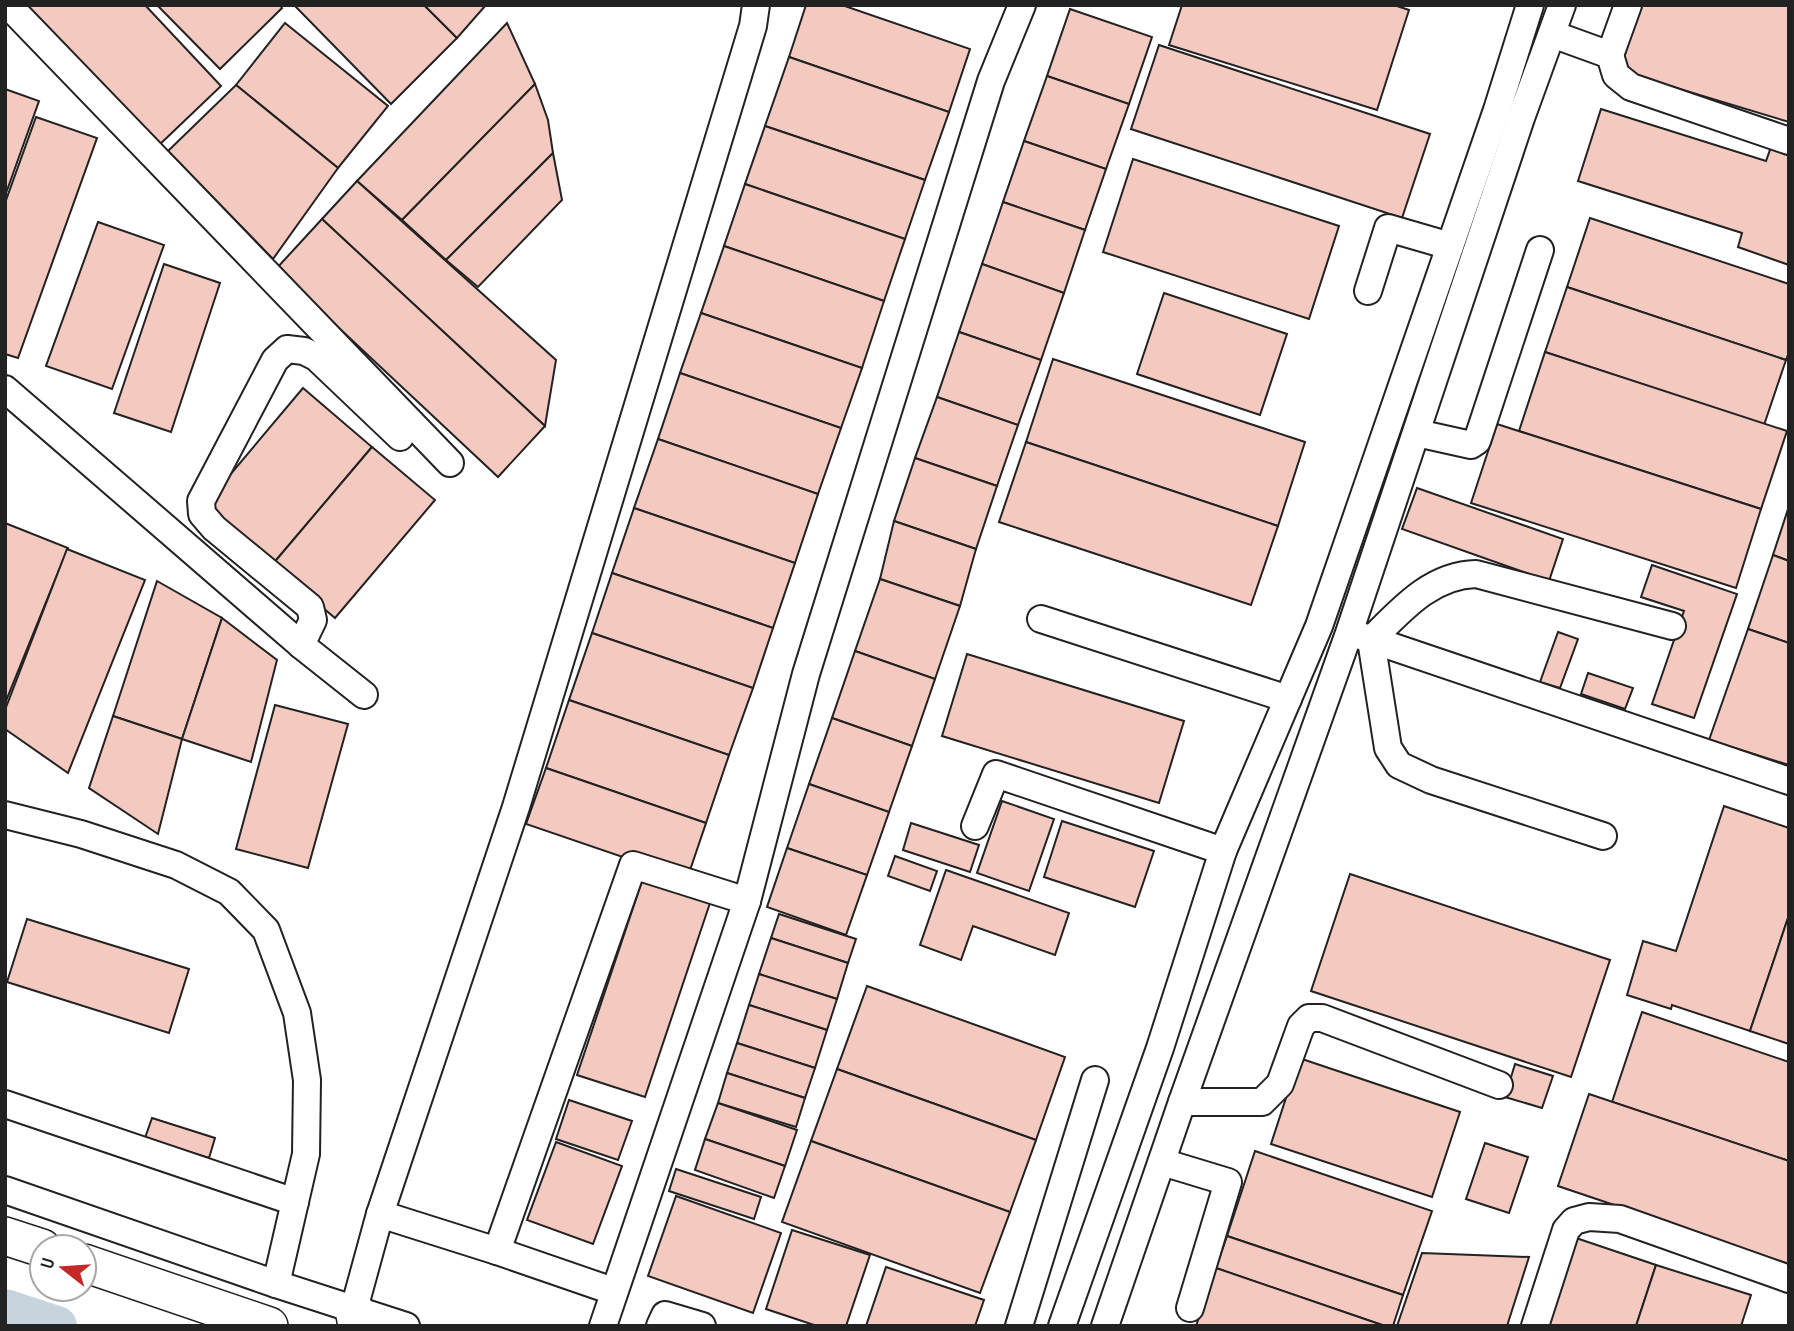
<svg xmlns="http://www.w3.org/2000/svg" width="1794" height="1331" font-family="'Sofia Sans Condensed',sans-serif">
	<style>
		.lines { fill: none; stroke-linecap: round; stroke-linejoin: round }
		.river { stroke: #c7d3dd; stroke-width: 40 }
		.building { fill: #f3c9c0; stroke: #222; stroke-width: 2 }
		.minor-casing { stroke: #222; stroke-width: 30 }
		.highway-casing { stroke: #222; stroke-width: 40 }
		.minor { stroke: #fff; stroke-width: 26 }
		.highway { stroke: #fff; stroke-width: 37 }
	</style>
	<rect width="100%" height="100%" fill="#fff"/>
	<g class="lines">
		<polyline class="river" points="5,1309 57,1326"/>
	</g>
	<g class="building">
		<polygon points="22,5 145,5 221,86 157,147"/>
		<polygon points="157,5 280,5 282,8 220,69"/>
		<polygon points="294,5 424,5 457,38 391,104"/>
		<polygon points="424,5 486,5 457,38"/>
		<polygon points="806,5 842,5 970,49 949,112 789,57"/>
		<polygon points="1182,5 1394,5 1409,10 1377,110 1169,45"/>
		<polygon points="1640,5 1789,5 1789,122 1620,71"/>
		<polygon points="1070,9 1152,37 1129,104 1047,76"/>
		<polygon points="285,23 388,106 338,168 236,85"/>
		<polygon points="507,23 535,84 402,220 357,181"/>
		<polygon points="1159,45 1430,134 1402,218 1131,129"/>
		<polygon points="789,57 949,112 925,180 765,126"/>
		<polygon points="1047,76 1129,104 1106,169 1024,141"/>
		<polygon points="535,84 548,120 553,153 446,260 402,220"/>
		<polygon points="236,85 338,168 273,259 168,151"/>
		<polygon points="5,89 39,101 5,196"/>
		<polygon points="1601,109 1766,161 1771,147 1789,153 1789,265 1738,247 1742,233 1578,181"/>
		<polygon points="36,117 97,138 18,358 5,354 5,203"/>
		<polygon points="765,126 925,180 905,239 745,184"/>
		<polygon points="1024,141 1106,169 1085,230 1003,202"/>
		<polygon points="553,153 562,200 478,287 446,260"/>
		<polygon points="1133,159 1339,226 1309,319 1103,252"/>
		<polygon points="357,181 556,360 545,426 322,219"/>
		<polygon points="745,184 905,239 884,301 724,246"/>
		<polygon points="1003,202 1085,230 1064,293 982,264"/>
		<polygon points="1590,218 1789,284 1789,352 1786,360 1567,287"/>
		<polygon points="322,219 545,426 498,477 276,269"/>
		<polygon points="98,222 164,245 112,389 46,366"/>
		<polygon points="724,246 884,301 862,368 701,313"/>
		<polygon points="164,264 220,283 171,432 114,413"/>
		<polygon points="982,264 1064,293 1041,360 959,332"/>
		<polygon points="1567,287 1786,360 1764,425 1545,352"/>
		<polygon points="1164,293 1287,334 1260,415 1137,374"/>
		<polygon points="701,313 862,368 841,428 680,373"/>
		<polygon points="959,332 1041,360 1018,425 937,397"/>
		<polygon points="1545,352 1787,431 1761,509 1519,431"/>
		<polygon points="1053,359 1305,442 1278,526 1026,442"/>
		<polygon points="680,373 841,428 818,494 658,439"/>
		<polygon points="303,388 372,447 272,565 203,507"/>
		<polygon points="937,397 1018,425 997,486 915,458"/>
		<polygon points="1497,424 1761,509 1736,588 1471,503"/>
		<polygon points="658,439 818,494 795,563 634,508"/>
		<polygon points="1026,442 1278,526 1251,605 999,522"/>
		<polygon points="372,447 435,500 335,618 272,565"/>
		<polygon points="915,458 997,486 976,549 894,521"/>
		<polygon points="1417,488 1563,539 1549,581 1402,529"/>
		<polygon points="1789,506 1789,561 1773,555"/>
		<polygon points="634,508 795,563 773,628 612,573"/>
		<polygon points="894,521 976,549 960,606 880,579"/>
		<polygon points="5,523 68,548 6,701 5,700"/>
		<polygon points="67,549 145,580 68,773 5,729 5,710"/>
		<polygon points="1773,555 1789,561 1789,643 1748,629"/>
		<polygon points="1652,565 1737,594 1694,718 1652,704 1684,611 1641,597"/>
		<polygon points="612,573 773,628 753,688 592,633"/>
		<polygon points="880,579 960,606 935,679 855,651"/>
		<polygon points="157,581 222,618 182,739 113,716"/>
		<polygon points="222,618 277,660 251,762 182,739"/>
		<polygon points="1748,629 1789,643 1789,765 1709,740"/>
		<polygon points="1558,632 1578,639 1560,688 1540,682"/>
		<polygon points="592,633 753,688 729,755 569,700"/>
		<polygon points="855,651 935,679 912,746 832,718"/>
		<polygon points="967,654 1184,721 1159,803 942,736"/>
		<polygon points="1588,673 1633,688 1625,709 1581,694"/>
		<polygon points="569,700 729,755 706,823 546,768"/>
		<polygon points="275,705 348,724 308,868 236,849"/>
		<polygon points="113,716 182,739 158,834 89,788"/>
		<polygon points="832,718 912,746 889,812 809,784"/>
		<polygon points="546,768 706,823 687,879 526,824"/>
		<polygon points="809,784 889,812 867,875 787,848"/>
		<polygon points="1002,801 1054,819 1029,891 977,873"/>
		<polygon points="1724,806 1789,828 1789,915 1750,1031 1672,1005 1671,1009 1627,995 1643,941 1676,951"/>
		<polygon points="1062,821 1154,851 1135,907 1044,877"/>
		<polygon points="911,823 979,845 970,872 903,850"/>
		<polygon points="787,848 867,875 846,935 767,907"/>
		<polygon points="895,856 937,871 930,891 888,876"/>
		<polygon points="946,870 1069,913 1055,955 973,926 961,960 920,945"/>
		<polygon points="1350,874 1610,960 1571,1077 1311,991"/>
		<polygon points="642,881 710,903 645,1097 577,1075"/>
		<polygon points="779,914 856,939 848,963 771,938"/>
		<polygon points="1789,915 1789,1044 1750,1031"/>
		<polygon points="27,919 189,969 169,1033 7,982"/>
		<polygon points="771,938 848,963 837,999 759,974"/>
		<polygon points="759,974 837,999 827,1030 749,1005"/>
		<polygon points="867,986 1065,1057 1036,1140 837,1069"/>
		<polygon points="749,1005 827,1030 815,1068 737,1043"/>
		<polygon points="1642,1012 1789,1062 1789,1161 1612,1102"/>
		<polygon points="737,1043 815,1068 805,1098 727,1073"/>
		<polygon points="1299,1058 1460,1112 1432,1197 1271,1144"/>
		<polygon points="1515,1064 1553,1076 1542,1108 1505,1097"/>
		<polygon points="837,1069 1036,1140 1010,1212 811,1141"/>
		<polygon points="727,1073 805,1098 796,1127 718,1103"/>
		<polygon points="1589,1094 1789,1161 1789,1264 1558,1186"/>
		<polygon points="569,1100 632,1121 618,1160 556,1139"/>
		<polygon points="718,1103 797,1130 785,1166 705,1139"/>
		<polygon points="152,1118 215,1138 209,1158 145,1138"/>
		<polygon points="705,1139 785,1166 774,1198 695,1170"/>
		<polygon points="811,1141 1010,1212 980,1293 782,1222"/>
		<polygon points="556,1142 622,1166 593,1244 527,1220"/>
		<polygon points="1485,1143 1528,1157 1509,1213 1466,1199"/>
		<polygon points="1255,1151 1432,1211 1403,1295 1227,1236"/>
		<polygon points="676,1169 761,1197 754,1219 669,1191"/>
		<polygon points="676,1196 781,1233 753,1313 648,1276"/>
		<polygon points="792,1230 870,1255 846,1326 817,1326 766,1309"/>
		<polygon points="1227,1236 1403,1295 1393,1326 1385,1326 1216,1268"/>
		<polygon points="1576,1238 1656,1265 1636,1326 1547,1326"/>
		<polygon points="1422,1253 1529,1257 1507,1326 1397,1326"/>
		<polygon points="1656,1265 1751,1295 1741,1326 1636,1326"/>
		<polygon points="886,1267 984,1300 975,1326 866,1326"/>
		<polygon points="1216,1268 1385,1326 1196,1326"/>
	</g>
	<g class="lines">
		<g class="minor-casing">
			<g id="minor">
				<polyline points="8,5 450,463"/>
				<polyline points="1552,34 1610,55 1616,75 1631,87 1789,141"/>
				<polyline points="1610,55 1628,5"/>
				<polyline points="1368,291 1388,228 1450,246"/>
				<polyline points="5,389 301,645 364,695"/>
				<polyline points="1417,433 1471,445 1477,441 1540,250"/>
				<polyline points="1041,619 1288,699"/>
				<polyline points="1358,635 1789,781"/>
				<polyline points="301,645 313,620 310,607 214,528 202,514 201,501 275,360 287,349 304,351 316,357 400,437"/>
				<polyline points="5,815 81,834 176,865 229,892 266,930 297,1013 307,1080 306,1154 276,1284"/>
				<polyline points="975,826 996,774 1223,851"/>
				<path d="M1603 836 1431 780 1399 765 1388 748 1371 640C1401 610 1431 575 1476 574L1672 626"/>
				<polyline points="1182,1102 1262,1102 1280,1084 1301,1026 1309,1018 1322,1018 1499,1085"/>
				<polyline points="5,1104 295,1202"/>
				<polyline points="1162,1162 1228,1182 1190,1308"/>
				<polyline points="5,1190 276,1284 406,1326"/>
				<polyline points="380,1214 497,1251 633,865 747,901"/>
				<polyline points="497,1251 613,1291"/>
				<polyline points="354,1309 380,1214 516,807 753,26 756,5"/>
				<polyline points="603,1326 747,901 806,674 991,81 1022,5"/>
				<polyline points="660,1326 665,1315 702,1326"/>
				<polyline points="1019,1326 1095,1080"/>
				<polyline points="1062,1326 1160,1048 1223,851 1319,626 1497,110 1530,5"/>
				<polyline points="1105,1326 1182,1102 1349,633 1521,118 1562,5"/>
				<polyline points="1535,1326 1566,1230 1574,1221 1589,1217 1620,1219 1789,1279"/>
			</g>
		</g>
		<g class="highway-casing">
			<g id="highway">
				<polyline points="5,1236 42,1248"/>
				<polyline points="84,1263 269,1326"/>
				<polyline points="354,1309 357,1326"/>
			</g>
		</g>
		<use href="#minor" class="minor"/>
		<use href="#highway" class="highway"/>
	</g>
	<rect width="1794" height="1331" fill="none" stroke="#222222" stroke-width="14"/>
	<g transform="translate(63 1268) rotate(287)"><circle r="33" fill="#ffffff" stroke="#a7a7a7" stroke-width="2"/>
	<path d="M0-5L12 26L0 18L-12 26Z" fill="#c62828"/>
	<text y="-10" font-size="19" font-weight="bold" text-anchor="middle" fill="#222222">U</text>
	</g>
</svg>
